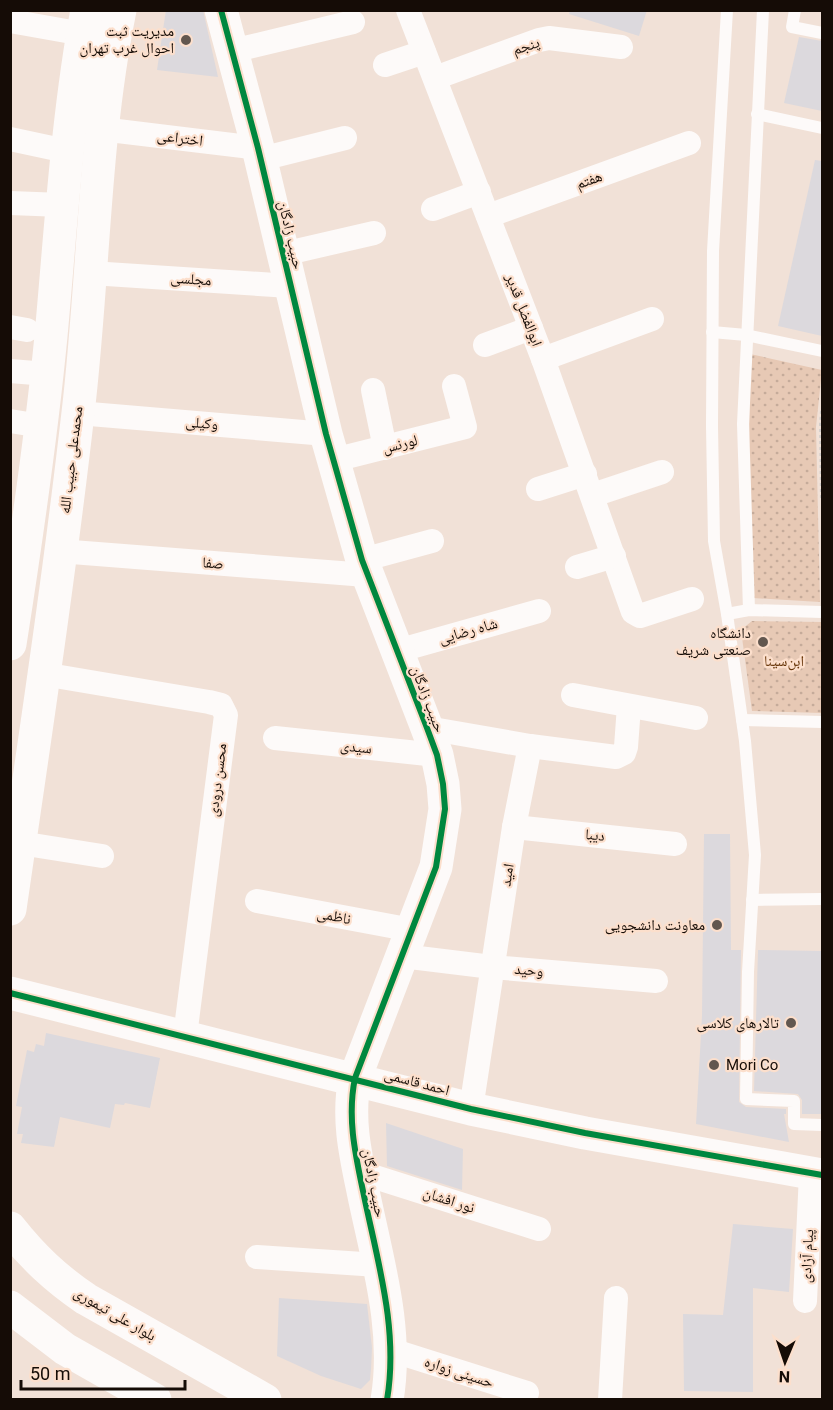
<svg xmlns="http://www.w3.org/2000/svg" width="833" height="1410" font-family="Roboto,'Noto Naskh Arabic',sans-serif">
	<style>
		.grass { fill: url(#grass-dots) }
		.building { fill: #dcd9dd }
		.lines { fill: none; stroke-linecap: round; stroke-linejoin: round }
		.path { stroke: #d4cfcc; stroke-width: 4; stroke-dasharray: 3 3; stroke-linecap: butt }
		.lane { stroke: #fdfaf9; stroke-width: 12 }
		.street { stroke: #fdfaf9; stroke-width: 24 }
		.secondary { stroke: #fdfaf9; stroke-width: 33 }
		.cycleway-casing { stroke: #fcdfcc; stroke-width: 10 }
		.cycleway { stroke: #00873e; stroke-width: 6 }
		.poi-dot { fill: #62574f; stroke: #fcdfcc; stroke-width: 2 }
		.labels { text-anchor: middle; stroke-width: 4.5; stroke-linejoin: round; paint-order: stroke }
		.poi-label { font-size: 15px; fill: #150c06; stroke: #fcdfcc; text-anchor: end }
		.street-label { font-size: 15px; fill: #150c06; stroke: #fcdfcc }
		.park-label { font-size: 15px; fill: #673508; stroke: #fcdfcc }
	</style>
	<defs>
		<pattern id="grass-dots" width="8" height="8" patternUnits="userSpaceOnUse" patternTransform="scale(1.5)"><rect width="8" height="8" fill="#e7c9b5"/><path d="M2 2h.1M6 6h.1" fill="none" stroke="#c5ab9a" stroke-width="1.8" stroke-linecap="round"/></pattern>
	</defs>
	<rect width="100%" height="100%" fill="#f1e1d7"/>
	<g class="grass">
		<polygon points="750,354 822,370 816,427 820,602 753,598 749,464"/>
		<polygon points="752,621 822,622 822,713 752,711 741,630"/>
	</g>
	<g class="building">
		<polygon points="166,10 203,10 218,77 157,70"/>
		<polygon points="570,10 647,10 639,36 569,14"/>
		<polygon points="799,37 822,41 822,111 784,103"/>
		<polygon points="815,160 822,161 822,336 778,326"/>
		<polygon points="704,834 730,834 731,950 741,950 739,1102 746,1107 786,1109 786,1114 784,1114 789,1142 696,1124 702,1016"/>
		<polygon points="758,950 822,951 822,1114 802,1114 802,1100 798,1094 754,1091"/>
		<polygon points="46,1033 160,1058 150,1108 125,1103 124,1105 115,1104 110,1128 60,1117 54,1147 21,1143 23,1134 17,1134 22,1107 16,1106 27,1050 34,1052 36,1044 44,1046"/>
		<polygon points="386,1123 463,1149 462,1190 387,1166"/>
		<polygon points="733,1224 793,1229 789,1292 753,1288 753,1392 684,1391 683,1314 723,1315"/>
		<polygon points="279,1298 367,1304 372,1348 371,1369 370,1380 361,1389 321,1376 277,1356"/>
	</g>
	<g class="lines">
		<polyline class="path" points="822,411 821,424 822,501"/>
		<g class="lane">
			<polyline points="795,10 792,27 822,33"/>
			<polyline points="757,114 822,128"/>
			<polyline points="712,332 746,335 822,351"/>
			<polyline points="749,610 743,424 763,10"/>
			<polyline points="822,612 749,610 727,614 745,741 755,855 748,972 746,1099 794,1101 794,1124 822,1125"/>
			<polyline points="727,614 714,541 712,426 713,251 727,10"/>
			<polyline points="742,720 822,722"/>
			<polyline points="752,900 822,899"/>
		</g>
		<g class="street">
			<polyline points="408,10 543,359 633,612 640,616 692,599"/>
			<polyline points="10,21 83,34"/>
			<polyline points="232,51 353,22"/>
			<polyline points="385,65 424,52"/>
			<polyline points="435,78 539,40 549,38 621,47"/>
			<polyline points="101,129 258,148"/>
			<polyline points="10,139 66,151"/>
			<polyline points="261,159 345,138"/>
			<polyline points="10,203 62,205"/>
			<polyline points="433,209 479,192"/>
			<polyline points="488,216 689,143"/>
			<polyline points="283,254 374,233"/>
			<polyline points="91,273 290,286"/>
			<polyline points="10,327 27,330"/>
			<polyline points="485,345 531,328"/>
			<polyline points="543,359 652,319"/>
			<polyline points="10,371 47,374"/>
			<polyline points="373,390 385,448"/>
			<polyline points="78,413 326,434"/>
			<polyline points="10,421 41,426"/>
			<polyline points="334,460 465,427 454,386"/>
			<polyline points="538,489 585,474"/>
			<polyline points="593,495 662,472"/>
			<polyline points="59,551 366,575"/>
			<polyline points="362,560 432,541"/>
			<polyline points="577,567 614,556"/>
			<polyline points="397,651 539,611"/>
			<polyline points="43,674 209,702 221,705 226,715 185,1036"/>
			<polyline points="573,695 696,718"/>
			<polyline points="427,728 530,746 616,757 624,753 626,747 629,706"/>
			<polyline points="275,738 437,755"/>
			<polyline points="514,827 675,844"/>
			<polyline points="20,843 102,856"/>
			<polyline points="257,901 412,930"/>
			<polyline points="402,956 492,967 656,981"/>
			<polyline points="471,1109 514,827 530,746"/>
			<polyline points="359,1172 539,1229"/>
			<polyline points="257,1257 378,1265"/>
			<polyline points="805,1301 811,1174"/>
			<polyline points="391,1350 527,1393"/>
			<polyline points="610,1400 616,1298"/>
		</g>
		<g class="secondary">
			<path d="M221 10 258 148 326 434 362 560 427 728 437 755 443 784 445 809 436 867 355 1078C347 1117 355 1153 363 1191 377 1260 399 1329 387 1400"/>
			<path d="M10 644C26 542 41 439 51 336 61 227 67 118 87 10"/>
			<path d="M10 909C34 744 59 579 78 413 94 279 93 143 120 10"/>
			<polyline points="10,993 471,1109 585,1133 822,1175"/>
			<path d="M10 1228C33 1257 55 1278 86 1299L265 1400"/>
			<polyline points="10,1307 65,1349 155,1400"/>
		</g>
		<g class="cycleway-casing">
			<g id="cycleway">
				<path d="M221 10 258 148 326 434 362 560 427 728 437 755 443 784 445 809 436 867 355 1078C347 1117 355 1153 363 1191 377 1260 399 1329 387 1400"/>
				<polyline points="10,993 471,1109 585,1133 822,1175"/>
			</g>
		</g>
		<use href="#cycleway" class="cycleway"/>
	</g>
	<g class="poi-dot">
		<circle cx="186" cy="40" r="6"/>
		<circle cx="763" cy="642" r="6"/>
		<circle cx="717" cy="925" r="6"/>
		<circle cx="791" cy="1023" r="6"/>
		<circle cx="714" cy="1065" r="6"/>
	</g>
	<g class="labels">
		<g class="poi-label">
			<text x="174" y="36">مدیریت ثبت<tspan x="174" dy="17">احوال غرب تهران</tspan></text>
			<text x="751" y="638">دانشگاه<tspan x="751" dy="17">صنعتی شریف</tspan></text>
			<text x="705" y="930">معاونت دانشجویی</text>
			<text x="779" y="1028">تالارهای کلاسی</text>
			<text x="726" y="1070" text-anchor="start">Mori Co</text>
		</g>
		<g class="street-label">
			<text transform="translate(526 46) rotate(-18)" y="5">پنجم</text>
			<text transform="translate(180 138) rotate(7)" y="5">اختراعی</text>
			<text transform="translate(589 180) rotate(-20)" y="5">هفتم</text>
			<text transform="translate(291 235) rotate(77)" y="5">حبیب زادگان</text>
			<text transform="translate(191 279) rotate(4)" y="5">مجلسی</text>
			<text transform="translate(524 310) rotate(69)" y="5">ابوالفضل قدیر</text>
			<text transform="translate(202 423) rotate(5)" y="5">وکیلی</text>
			<text transform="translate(400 444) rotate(-14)" y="5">لورنس</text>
			<text transform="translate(71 460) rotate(-83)" y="5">محمدعلی حبیب الله</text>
			<text transform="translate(213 563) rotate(4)" y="5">صفا</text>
			<text transform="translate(468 631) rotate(-16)" y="5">شاه رضایی</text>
			<text transform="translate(428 699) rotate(69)" y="5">حبیب زادگان</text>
			<text transform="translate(356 747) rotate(6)" y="5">سیدی</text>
			<text transform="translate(217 780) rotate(-83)" y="5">محسن درودی</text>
			<text transform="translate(595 835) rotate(6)" y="5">دیبا</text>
			<text transform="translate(507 875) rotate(-81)" y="5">امید</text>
			<text transform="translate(334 916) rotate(11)" y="5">ناظمی</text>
			<text transform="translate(529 970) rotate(5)" y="5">وحید</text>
			<text transform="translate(417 1082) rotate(15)" y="5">احمد قاسمی</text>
			<text transform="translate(374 1183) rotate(79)" y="5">حبیب زادگان</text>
			<text transform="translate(449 1200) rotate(18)" y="5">نور افشان</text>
			<text transform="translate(807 1256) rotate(-87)" y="5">پیام آزادی</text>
			<text transform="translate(115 1314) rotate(30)" y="5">بلوار علی تیموری</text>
			<text transform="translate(459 1372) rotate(18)" y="5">حسینی زواره</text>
		</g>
		<g class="park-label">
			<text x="784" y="666">ابن‌سینا</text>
		</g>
	</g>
	<rect width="833" height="1410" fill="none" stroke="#150c06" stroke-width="24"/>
	<g transform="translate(785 1362) rotate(182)" stroke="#fcdfcc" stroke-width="4.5" paint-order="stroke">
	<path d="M0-4.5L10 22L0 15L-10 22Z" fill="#150c06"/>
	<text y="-9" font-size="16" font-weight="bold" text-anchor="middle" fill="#150c06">N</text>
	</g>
	<path d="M21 1380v9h164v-9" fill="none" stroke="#150c06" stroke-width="3"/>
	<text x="30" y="1380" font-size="18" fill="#150c06" stroke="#fcdfcc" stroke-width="4.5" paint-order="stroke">50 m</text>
</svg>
